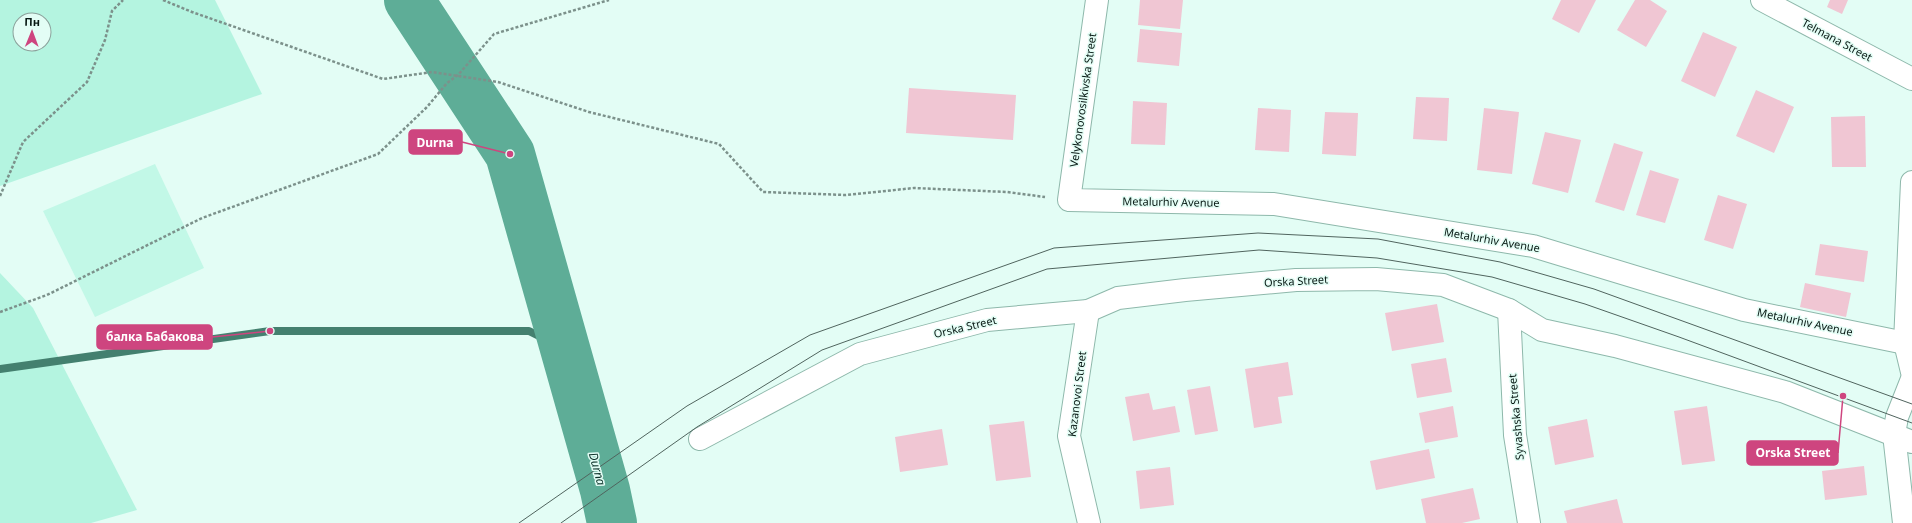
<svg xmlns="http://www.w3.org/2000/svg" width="1912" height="523" font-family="'Noto Sans',sans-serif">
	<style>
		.built { fill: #c2f8e7 }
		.green { fill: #b4f4e0; fill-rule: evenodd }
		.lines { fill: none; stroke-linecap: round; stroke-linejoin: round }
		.stream { stroke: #44806f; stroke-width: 8 }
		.river { stroke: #5ead97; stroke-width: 50 }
		.building { fill: #f0c6d3 }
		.street-casing { stroke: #8eb8ab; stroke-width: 24 }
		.path { stroke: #7c918b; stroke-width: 2.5; stroke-dasharray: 3 2; stroke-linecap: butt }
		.street { stroke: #fff; stroke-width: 22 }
		.tram { stroke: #50645e; stroke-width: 1 }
		.labels { text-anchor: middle; stroke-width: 3; stroke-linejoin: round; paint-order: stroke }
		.street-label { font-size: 11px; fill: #071813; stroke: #e3fdf5 }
		.water-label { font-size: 12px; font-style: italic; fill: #0d332a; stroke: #e3fdf5 }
		.leader { fill: none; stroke: #ce457f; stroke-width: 1.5 }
		.callout-dot { fill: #ce457f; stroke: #e3fdf5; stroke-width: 1.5 }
		.callout { fill: #ce457f; stroke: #ce457f; stroke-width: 1.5 }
		.callout-label { font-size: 12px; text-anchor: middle; font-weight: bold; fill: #fff }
	</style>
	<rect width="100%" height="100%" fill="#e3fdf5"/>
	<polygon class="built" points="155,164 204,268 95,317 43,211"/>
	<g class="green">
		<path d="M0 0H215L262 94 0 186ZM20 20H44V44H20Z"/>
		<polygon points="0,273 33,308 137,510 91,523 0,523"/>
	</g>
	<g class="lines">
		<polyline class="stream" points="0,369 270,331 529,331 565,349"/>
		<polyline class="river" points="409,0 510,154 605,490 612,523"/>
	</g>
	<g class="building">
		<polygon points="1140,0 1183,0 1180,29 1138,25"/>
		<polygon points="1561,0 1596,0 1579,33 1552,19"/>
		<polygon points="1635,0 1650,0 1667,11 1646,47 1617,30"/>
		<polygon points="1830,0 1848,0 1842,14 1827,7"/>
		<polygon points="1140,29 1182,33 1179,66 1137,62"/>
		<polygon points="1703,32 1737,47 1715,97 1681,81"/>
		<polygon points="909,88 1016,95 1013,140 906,133"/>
		<polygon points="1756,90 1794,107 1774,153 1736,136"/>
		<polygon points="1416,97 1449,98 1447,141 1413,139"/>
		<polygon points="1133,101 1167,103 1165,145 1131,144"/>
		<polygon points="1258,108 1291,110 1289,152 1255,150"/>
		<polygon points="1484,108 1519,112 1512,174 1477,170"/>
		<polygon points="1325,112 1358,113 1356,156 1322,154"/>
		<polygon points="1865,116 1866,167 1832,167 1831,117"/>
		<polygon points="1545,132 1581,140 1568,193 1532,184"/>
		<polygon points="1614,143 1643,152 1624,211 1595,202"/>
		<polygon points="1650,170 1679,179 1665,223 1636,215"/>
		<polygon points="1718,195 1747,204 1733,249 1704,240"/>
		<polygon points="1820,244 1868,251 1864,282 1815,275"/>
		<polygon points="1805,283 1851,293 1846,317 1800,307"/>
		<polygon points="1437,304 1444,342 1392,351 1385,313"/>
		<polygon points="1446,358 1452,392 1417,398 1411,364"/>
		<polygon points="1288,362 1293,395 1278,397 1282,423 1254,428 1245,369"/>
		<polygon points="1210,386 1218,431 1195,435 1187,390"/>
		<polygon points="1149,393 1153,410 1175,406 1180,432 1133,441 1125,397"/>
		<polygon points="1453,406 1458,437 1425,443 1419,413"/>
		<polygon points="1707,406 1715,461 1682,465 1674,411"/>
		<polygon points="1587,419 1594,457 1555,465 1548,427"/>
		<polygon points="1024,421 1031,477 996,481 989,425"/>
		<polygon points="942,429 948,465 900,472 895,437"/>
		<polygon points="1429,449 1435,478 1376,490 1370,461"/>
		<polygon points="1864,466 1867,495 1825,500 1822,471"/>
		<polygon points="1170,467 1174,505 1140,509 1136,471"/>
		<polygon points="1473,488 1480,519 1462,523 1426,523 1421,499"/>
		<polygon points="1617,499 1623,523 1567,523 1564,511"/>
	</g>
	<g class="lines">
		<g class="street-casing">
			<g id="street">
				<polyline points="1097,0 1069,200 1274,204 1533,246 1744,310 1905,343"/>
				<polyline points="1762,0 1912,79"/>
				<polyline points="1912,182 1905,343 1912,372"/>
				<polyline points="1509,310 1515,435 1529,523"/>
				<polyline points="1088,311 1069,436 1089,523"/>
				<polyline points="700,439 860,354 987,320 1088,311 1118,298 1185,290 1296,280 1376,279 1443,285 1509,310 1542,330 1615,346 1785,392 1912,442"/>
				<polyline points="1904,523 1894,434 1897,417 1912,379"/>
			</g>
		</g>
		<g class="path">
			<polyline points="163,0 192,12 383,79 432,72 498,82 589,112 719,144 763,192 846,195 914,188 1007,192 1045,197"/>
			<polyline points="0,196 23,142 87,82 105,40 112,11 123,0"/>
			<polyline points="0,312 47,295 202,218 378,154 427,107 447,83 458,75 494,34 609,0"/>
		</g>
		<use href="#street" class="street"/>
		<g class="tram">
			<polyline points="519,523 687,406 810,335 1054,248 1258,233 1378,239 1500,262 1594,289 1912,404"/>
			<polyline points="561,523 697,427 822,350 1047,269 1259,250 1377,258 1492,277 1585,304 1679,337 1912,423"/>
		</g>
	</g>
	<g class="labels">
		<g class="street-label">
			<text transform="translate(1837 40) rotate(28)" y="4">Telmana Street</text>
			<text transform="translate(1083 100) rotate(-82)" y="4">Velykonovosilkivska Street</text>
			<text transform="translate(1171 202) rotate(1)" y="4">Metalurhiv Avenue</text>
			<text transform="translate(1492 240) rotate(10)" y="4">Metalurhiv Avenue</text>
			<text transform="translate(1296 281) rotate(-3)" y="4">Orska Street</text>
			<text transform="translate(1805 322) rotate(12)" y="4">Metalurhiv Avenue</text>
			<text transform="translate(965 327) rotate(-13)" y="4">Orska Street</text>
			<text transform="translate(1077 394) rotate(-83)" y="4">Kazanovoi Street</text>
			<text transform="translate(1516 417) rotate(-95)" y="4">Syvashska Street</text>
		</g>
		<g class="water-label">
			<text transform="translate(597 469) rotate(75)" y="4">Durna</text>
		</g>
	</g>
	<path class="leader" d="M510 154L462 142M270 331L212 337M1843 396L1838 453"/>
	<g class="callout-dot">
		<circle cx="510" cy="154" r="4"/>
		<circle cx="270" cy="331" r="4"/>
		<circle cx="1843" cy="396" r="4"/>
	</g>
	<g class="callout">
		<rect x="409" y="130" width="53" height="24" rx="4"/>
		<rect x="97" y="325" width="115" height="24" rx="4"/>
		<rect x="1747" y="441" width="91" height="24" rx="4"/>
	</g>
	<g class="callout-label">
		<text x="435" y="147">Durna</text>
		<text x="155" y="341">балка Бабакова</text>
		<text x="1793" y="457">Orska Street</text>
	</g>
	<g transform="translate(32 32) rotate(1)"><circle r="19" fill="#e3fdf5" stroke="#8ba19b"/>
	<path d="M0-3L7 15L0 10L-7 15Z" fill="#ce457f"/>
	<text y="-6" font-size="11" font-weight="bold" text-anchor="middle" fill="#071813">Пн</text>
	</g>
</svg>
